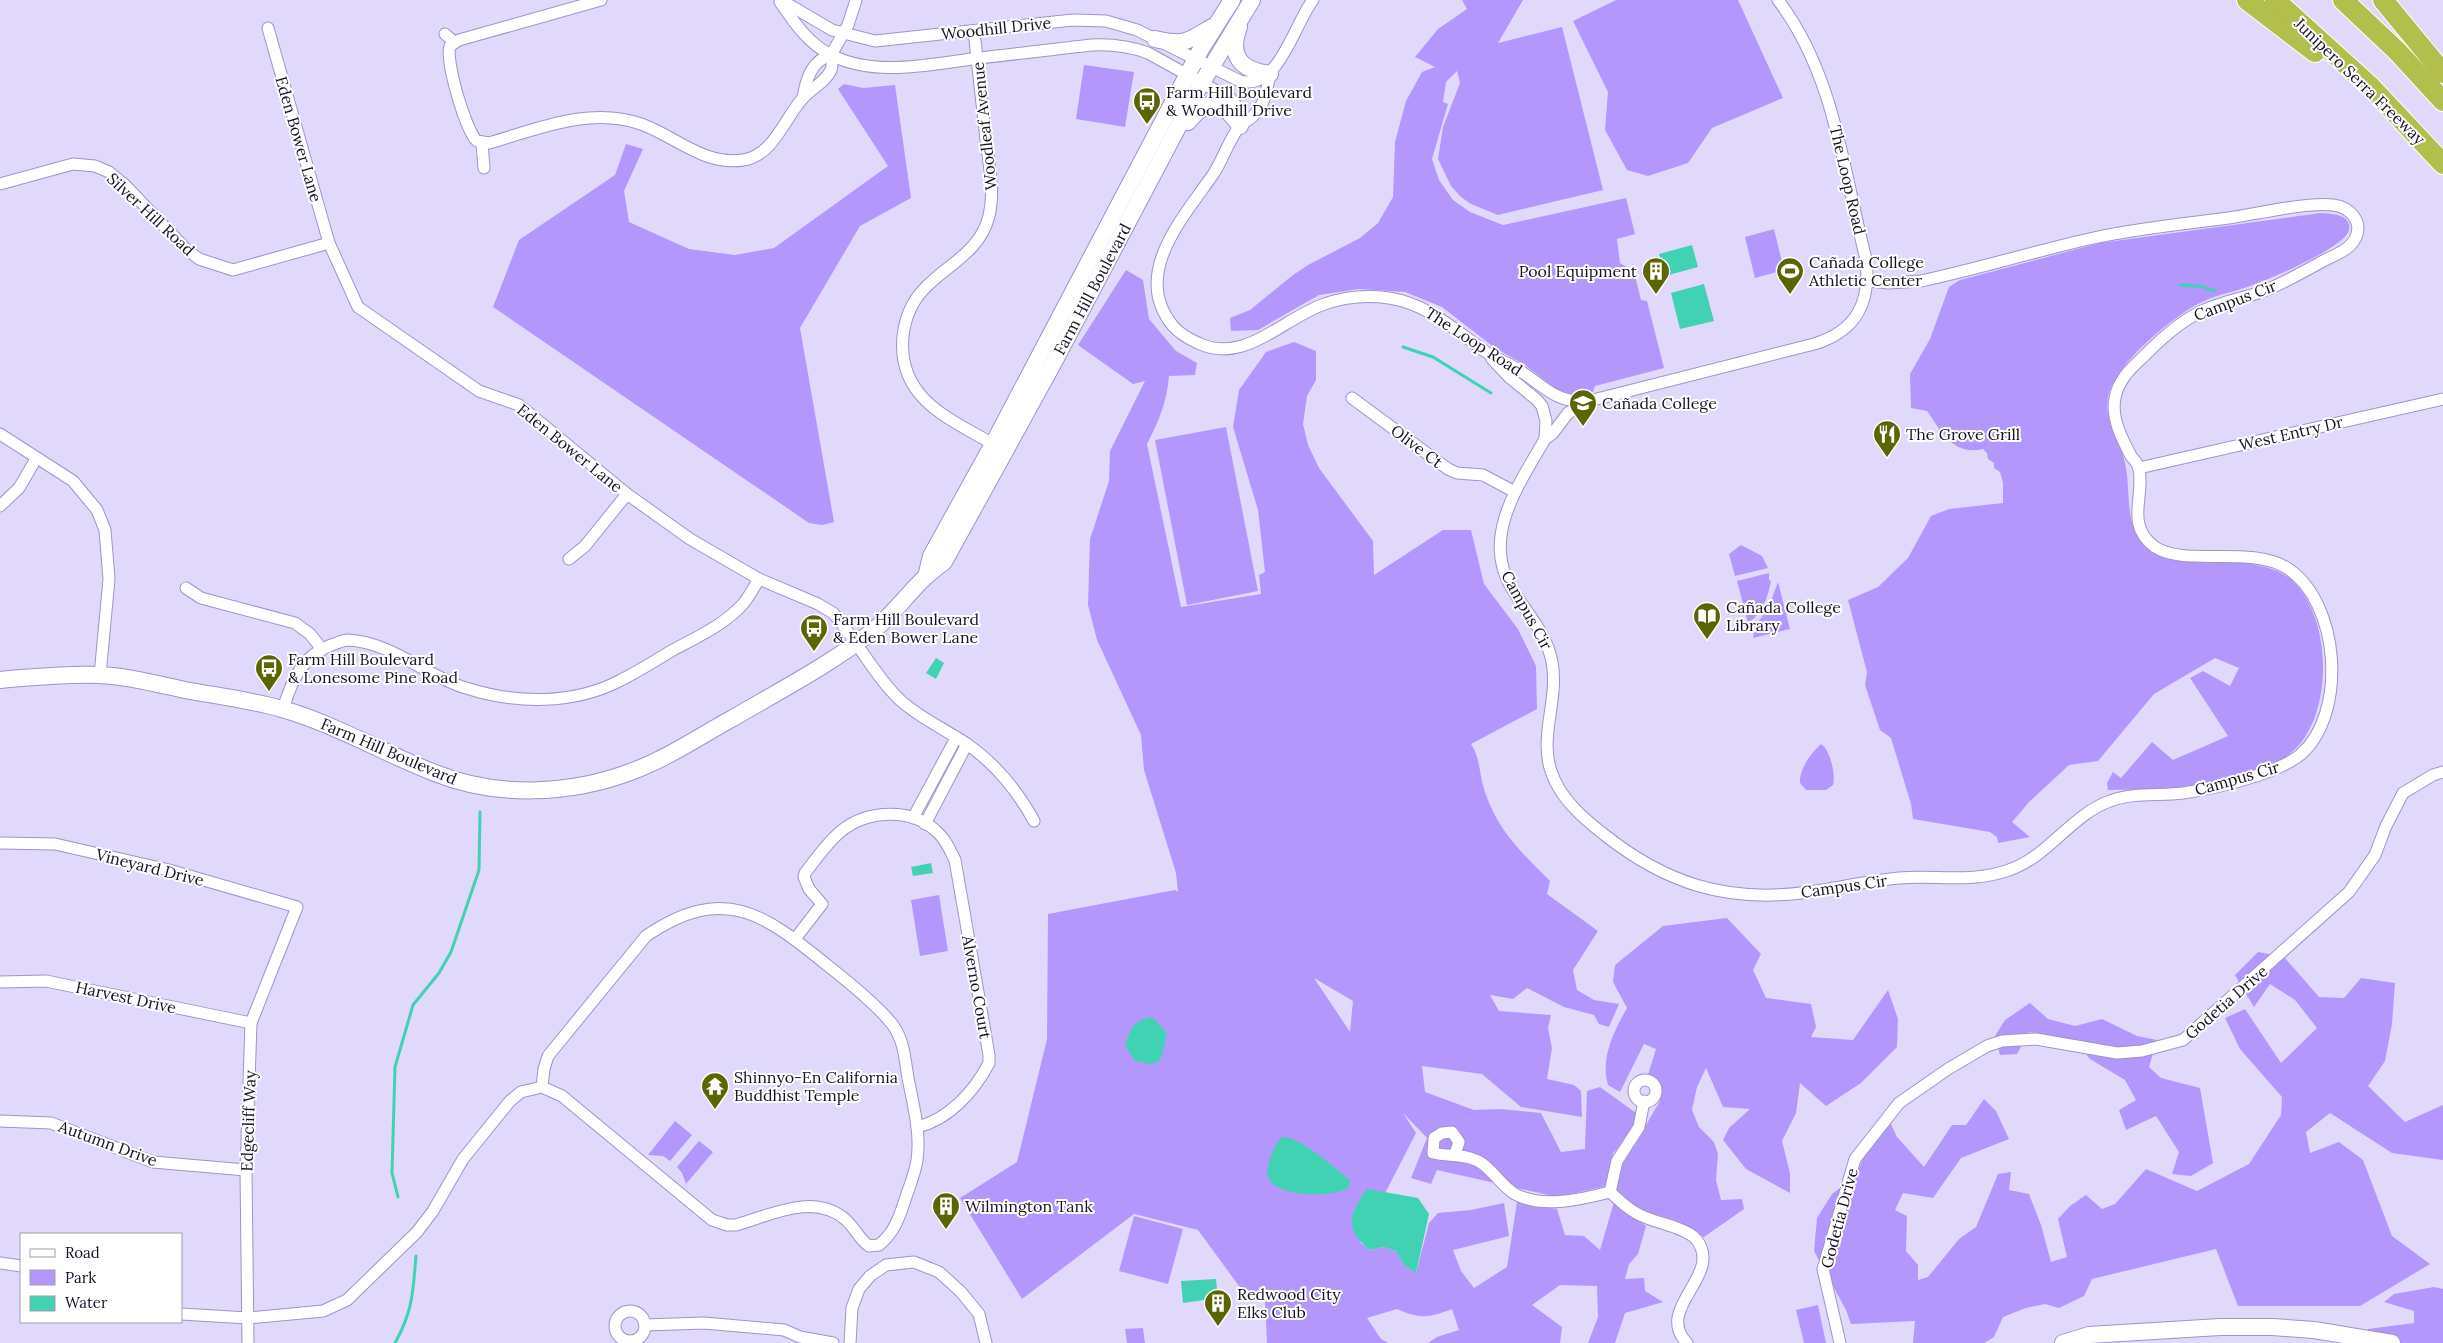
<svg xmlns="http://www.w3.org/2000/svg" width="2443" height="1343" font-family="Lora,serif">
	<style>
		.green { fill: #b397fd; fill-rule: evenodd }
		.water { fill: #41d2b3 }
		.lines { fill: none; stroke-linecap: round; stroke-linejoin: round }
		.stream { stroke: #41d2b3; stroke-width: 3 }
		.street-casing { stroke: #a093c9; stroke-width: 13 }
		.secondary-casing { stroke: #a093c9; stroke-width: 18 }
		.highway-casing { stroke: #fff; stroke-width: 22 }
		.street { stroke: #fff; stroke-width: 11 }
		.secondary { stroke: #fff; stroke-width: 16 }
		.highway { stroke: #b2bf4c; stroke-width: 20 }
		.labels { text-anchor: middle; stroke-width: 4; stroke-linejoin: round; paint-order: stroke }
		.street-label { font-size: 16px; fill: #161024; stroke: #fff }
		.poi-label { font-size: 16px; fill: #161024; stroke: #fff; text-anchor: start }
	</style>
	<rect width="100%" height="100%" fill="#e0d9fb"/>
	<g class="green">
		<polygon points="1462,0 1523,0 1498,43 1562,27 1603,190 1498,215 1471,204 1461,197 1451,186 1438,159 1443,127 1460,83 1457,71 1446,82 1443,102 1448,104 1432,159 1439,180 1453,200 1470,212 1503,225 1626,198 1635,234 1617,239 1620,263 1634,272 1641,300 1647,301 1664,368 1595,386 1593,392 1579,395 1561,393 1525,365 1495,348 1442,307 1405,292 1359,289 1319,295 1258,330 1231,331 1230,318 1250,310 1293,275 1308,265 1360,238 1378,223 1393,197 1395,142 1406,101 1422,72 1435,67 1415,57 1438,29 1467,9"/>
		<polygon points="1616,0 1738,0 1783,98 1712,128 1688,163 1648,176 1627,170 1605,130 1608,92 1573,21"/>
		<polygon points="1084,65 1134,72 1125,127 1076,119"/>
		<polygon points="844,84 863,88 895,85 911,198 860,226 800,328 834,522 822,525 809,523 493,307 519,240 615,175 626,144 643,149 624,191 629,222 689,249 735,255 774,248 888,166 838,89"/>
		<path d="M2321 213C2332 214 2352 214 2349 230 2347 247 2260 284 2241 289 2228 293 2214 296 2202 302 2173 316 2121 360 2110 390 2102 412 2113 429 2121 448 2125 460 2128 476 2128 489 2130 522 2132 548 2167 558 2197 560 2258 559 2283 574 2335 604 2338 729 2282 759 2260 771 2205 786 2180 788 2156 791 2132 789 2108 790L2107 783 2113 772 2121 778 2152 742 2173 760 2228 736 2190 678 2203 671 2230 686 2239 668 2215 658 2154 694 2098 761 2069 765 2030 801 2012 822 2030 837 1998 843 1997 837 1990 832 1913 819 1911 804 1891 738 1880 730 1865 685 1867 672 1848 600 1878 587 1908 558 1931 516 1949 509 2003 503V483L2000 472 1994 468V463L1988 459 1987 453 1983 449C1953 456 1942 432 1927 411L1911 408 1910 374 1930 339 1949 287 1960 280 2100 243Z"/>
		<polygon points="1774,229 1784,270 1755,278 1745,237"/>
		<path d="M1126 270 1143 280 1149 319 1176 351 1197 363 1195 375 1169 376C1167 401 1159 421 1147 444L1181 607 1261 594 1259 575 1265 572 1258 510 1233 427 1239 390 1266 352 1294 342 1316 351V380L1307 396 1303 424 1308 445 1319 468 1373 541 1374 575 1443 530H1471L1484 584 1518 629 1536 666 1537 709 1471 744C1481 759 1479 776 1485 792 1498 831 1521 852 1550 881L1547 894 1598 931 1573 970 1577 990 1594 1000 1619 1004 1609 1027 1599 1024 1594 1015 1564 1007 1527 988 1513 999 1490 995 1499 1011 1551 1015 1548 1028 1552 1048 1547 1079 1574 1085 1581 1091 1582 1117 1521 1107 1482 1074 1422 1066 1425 1092 1474 1110 1500 1109 1541 1113 1561 1152 1585 1149 1587 1091 1600 1087 1636 1113 1631 1136 1613 1153 1607 1186 1557 1197 1437 1170 1431 1184 1411 1178 1427 1138 1403 1113 1416 1133 1360 1242 1369 1250 1383 1247 1396 1251 1404 1265 1416 1273 1429 1223 1438 1213 1471 1210 1504 1203 1509 1236 1453 1250 1461 1271 1474 1288 1507 1267 1517 1202 1557 1209 1565 1235 1584 1236 1600 1250 1614 1202 1646 1226 1638 1254 1629 1264 1625 1279 1644 1278 1645 1291 1663 1302 1625 1313 1615 1343H1588L1598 1317 1597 1286 1560 1285 1532 1305 1562 1327 1560 1343H1428L1437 1337 1459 1330 1452 1309C1429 1318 1420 1319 1397 1309L1367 1318 1381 1339 1388 1343H1267L1265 1299 1239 1286 1198 1230 1134 1214 1022 1299 960 1198 1017 1162 1047 1039 1048 914 1175 890 1178 892 1176 873 1144 770 1141 735 1097 640 1088 605 1090 539 1109 481 1110 451 1145 381 1133 384 1078 345ZM1314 978 1353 1001 1350 1032Z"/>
		<polygon points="1226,427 1258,591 1187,605 1155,440"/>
		<polygon points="1741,545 1762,556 1768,568 1735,576 1729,554"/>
		<path d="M1769 573V580L1771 581C1768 597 1762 614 1748 623L1737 581Z"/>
		<polygon points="1778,582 1790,629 1753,638 1755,626 1768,609"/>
		<path d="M1821 744C1830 749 1836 775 1833 785L1826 790H1806L1800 783C1799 769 1811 753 1821 744Z"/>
		<polygon points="939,895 948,951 920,956 911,900"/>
		<path d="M1727 918 1761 954 1753 970 1766 998 1811 1004 1816 1027 1811 1037 1853 1040 1888 990 1898 1019 1897 1047 1861 1083 1826 1106 1800 1083 1796 1113 1782 1141 1790 1173V1193L1746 1169 1723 1140 1729 1128 1750 1109 1723 1107 1706 1068 1697 1087 1692 1110 1699 1127 1714 1142 1718 1154 1716 1180 1721 1200 1742 1199 1744 1209 1704 1237 1641 1211 1616 1191 1623 1164 1660 1101 1648 1075 1656 1049 1644 1044 1620 1092 1608 1085C1600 1058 1614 1031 1627 1008L1613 982 1615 965 1663 926Z"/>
		<polygon points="2258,952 2284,957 2319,997 2344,998 2361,978 2395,983 2392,1024 2385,1061 2368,1086 2405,1122 2443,1105 2443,1160 2392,1153 2330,1113 2306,1132 2310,1153 2339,1142 2363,1160 2392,1236 2430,1264 2360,1306 2238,1306 2216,1249 2092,1279 2084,1296 2059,1308 2045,1304 2026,1308 2003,1317 1994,1337 1984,1343 1913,1343 1915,1321 1851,1324 1846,1310 1814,1251 1817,1218 1832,1194 1856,1176 1866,1151 1891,1124 1897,1137 1924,1167 1952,1125 1966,1125 1984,1099 1996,1111 2009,1139 1961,1158 1933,1198 1903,1193 1895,1210 1907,1216 1906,1251 1918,1265 1918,1280 1928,1277 1959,1239 1976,1227 1998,1174 2011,1172 2009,1190 2029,1194 2041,1225 2051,1262 2067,1257 2058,1219 2070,1206 2086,1195 2102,1209 2115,1204 2146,1169 2197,1191 2249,1164 2281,1115 2282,1097 2240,1049 2225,1018 2245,1009 2281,1063 2317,1028 2295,1000 2270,984 2254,1007 2235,975"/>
		<polygon points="2030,1003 2048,1019 2075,1026 2102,1019 2137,1036 2157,1040 2149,1067 2161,1078 2200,1088 2213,1163 2191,1176 2172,1174 2179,1152 2156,1116 2126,1130 2119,1110 2136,1100 2125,1080 2090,1059 2075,1041 2029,1032 2017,1054 2000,1055 1995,1036 2005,1020"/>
		<polygon points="675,1121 692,1135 670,1161 663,1156 648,1155"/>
		<polygon points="699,1141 713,1152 686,1184 682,1173 677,1167"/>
		<polygon points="1134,1216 1183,1229 1168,1284 1119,1271"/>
		<polygon points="2434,1287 2443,1289 2443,1343 2374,1343 2368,1329 2414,1323 2414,1311 2384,1302 2394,1294"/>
		<polygon points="1818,1305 1826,1343 1804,1343 1796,1310"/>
		<polygon points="1143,1328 1145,1343 1127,1343 1125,1329"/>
	</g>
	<g class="water">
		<polygon points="1692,245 1698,267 1665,276 1659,254"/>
		<polygon points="1704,284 1714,321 1680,329 1671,293"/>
		<polygon points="936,658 944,663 936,679 926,673"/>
		<polygon points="931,863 933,873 913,876 911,867"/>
		<path d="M1152 1017 1167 1033 1162 1055 1158 1062 1150 1064 1135 1061 1125 1045C1131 1028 1133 1021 1152 1017Z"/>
		<path d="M1282 1137C1303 1138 1333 1167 1350 1180L1348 1188C1330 1197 1290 1197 1273 1184 1270 1182 1268 1177 1267 1174 1269 1160 1272 1148 1282 1137Z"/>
		<path d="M1367 1189 1418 1198 1429 1214 1416 1273 1404 1265 1396 1251 1383 1247 1369 1250C1344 1228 1349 1214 1367 1189Z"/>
		<polygon points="1216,1279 1218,1298 1183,1303 1181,1281"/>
	</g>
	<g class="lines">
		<g class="stream">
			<polyline points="2180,285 2201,286 2215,291"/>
			<polyline points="1403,347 1433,357 1491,393"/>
			<polyline points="398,1197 392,1173 395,1067 413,1005 439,973 451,952 479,870 480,812"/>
			<path d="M395 1343C413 1311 413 1291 416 1256"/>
		</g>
		<g class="street-casing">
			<g id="street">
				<path d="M601 0 459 40 450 46C445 61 466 131 477 141L489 143C538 129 590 106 641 124 675 136 704 166 743 160 773 156 785 118 802 99 811 88 825 83 831 70 833 65 832 60 831 55"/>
				<path d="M781 0 832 30 875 41 1073 20 1106 21 1137 30 1240 81C1279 91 1294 24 1313 0"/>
				<path d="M1778 0C1835 75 1843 170 1866 259 1871 302 1857 331 1814 344L1593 400 1568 413 1553 433 1545 439C1520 483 1481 536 1511 587 1526 613 1546 631 1552 662 1559 699 1539 736 1551 771 1560 799 1584 819 1606 836 1666 883 1725 902 1801 893 1834 889 1866 881 1899 878 1936 875 1973 883 2009 870 2048 857 2071 815 2110 801 2133 792 2159 796 2183 793 2214 789 2276 774 2300 755 2348 714 2340 602 2287 568 2251 545 2184 567 2155 547 2123 524 2147 493 2138 466 2137 462 2133 459 2131 456 2122 439 2111 418 2115 398 2118 381 2130 369 2142 358 2159 341 2178 323 2200 312 2218 303 2239 299 2258 293 2281 285 2303 272 2325 260 2335 255 2349 250 2355 239 2364 222 2350 207 2333 205 2308 202 2261 213 2235 217 2186 224 2136 228 2089 239 2032 252 1977 269 1921 281L1889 283 1869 281"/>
				<path d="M780 2C795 23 806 41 829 54 874 78 931 64 979 58 1017 54 1054 49 1092 45 1113 44 1129 46 1148 53L1231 99 1239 109 1240 126"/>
				<path d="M268 28 329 243 358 307 479 391 519 405 627 494 690 539 759 579 818 604 833 613C857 640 874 675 900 700 921 719 945 729 967 744 997 765 1017 790 1034 821"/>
				<path d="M974 31C978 67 982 104 986 140 989 165 995 191 989 216 980 252 948 264 925 288 912 301 905 319 903 336 897 398 948 418 993 444"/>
				<polyline points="445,34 454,42"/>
				<polyline points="831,55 848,25 856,0"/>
				<path d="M1270 74C1267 88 1265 105 1254 115 1250 120 1243 122 1239 127 1229 140 1223 159 1214 173 1184 217 1130 274 1173 326 1180 334 1189 339 1198 343 1244 365 1281 320 1322 305 1343 297 1367 295 1389 298 1428 304 1455 330 1486 352 1496 359 1509 363 1519 370 1541 384 1557 404 1586 401"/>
				<path d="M803 98C806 79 812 60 831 55"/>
				<polyline points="482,143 484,168"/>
				<polyline points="0,184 73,164 95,166 109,172 125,185 185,248 199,259 233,270 329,243"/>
				<polyline points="1492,359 1509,377 1537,400 1542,406 1546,421 1545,439"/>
				<polyline points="1352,398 1448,469 1457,473 1483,475 1515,492"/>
				<polyline points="0,434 73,481 97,510 105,530 109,579 100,675"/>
				<polyline points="2139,468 2443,399"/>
				<polyline points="0,506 19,488 36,459"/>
				<polyline points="569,559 585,546 627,494"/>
				<polyline points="186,588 201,598 295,623 310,634 321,648"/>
				<path d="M283 709C292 680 302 655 334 644 338 643 343 640 348 640 391 642 426 676 466 688 516 704 574 705 621 680 639 671 656 660 673 650 697 637 724 625 743 604 749 597 754 587 759 579"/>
				<polyline points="913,818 956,738"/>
				<polyline points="925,824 967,744"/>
				<polyline points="0,843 55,844 169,870 297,907 251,1023 246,1170 248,1343"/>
				<path d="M795 939 822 904 809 889 804 877 805 873C816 859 827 843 840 832 866 810 911 807 936 831 945 838 950 850 955 860L989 1055V1063C974 1092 948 1120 917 1127"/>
				<polyline points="0,982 46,981 251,1023"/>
				<circle cx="1645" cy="1091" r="11"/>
				<path d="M1644 1101 1639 1127 1617 1161 1610 1192C1619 1200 1628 1210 1640 1215 1655 1223 1685 1227 1696 1239 1725 1275 1653 1308 1687 1343"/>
				<polyline points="0,1121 51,1123 153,1162 246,1170"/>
				<path d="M1455 1154 1459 1142 1452 1132 1442 1133 1434 1138 1433 1153C1449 1157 1461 1153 1478 1161 1492 1168 1501 1186 1515 1194 1542 1209 1583 1199 1610 1192"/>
				<polyline points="0,1263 21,1266"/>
				<circle cx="630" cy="1326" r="15"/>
				<path d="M181 1314 248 1318 323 1311 347 1300 417 1232 433 1211 463 1159 510 1101 521 1092 542 1087 544 1069 548 1056 646 936C724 883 764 914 827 965 846 980 878 1006 892 1024 904 1039 905 1060 908 1078 913 1104 921 1133 917 1160 915 1174 909 1187 905 1200 899 1218 894 1233 879 1245L869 1246C859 1239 855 1228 846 1220 814 1192 771 1215 736 1225H727L712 1220 562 1096 542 1087"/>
				<polyline points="645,1325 704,1323 784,1330 800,1337 833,1343"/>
				<polyline points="850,1343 852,1308 859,1289 870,1276 886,1265 914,1262 939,1272 961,1292 979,1314 986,1343"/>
				<polyline points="1840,1343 1823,1269 1855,1159 1899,1103 1948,1069 1987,1046 2002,1041 2036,1039 2117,1053 2142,1051 2183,1040 2349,892 2375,855 2386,826 2403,793 2433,775 2443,772"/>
			</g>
		</g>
		<g class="secondary-casing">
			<g id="secondary">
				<path d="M1239 27C1228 57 1241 70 1270 74"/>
				<path d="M1155 39C1184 46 1187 42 1212 27"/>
				<path d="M1188 122C1209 96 1222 101 1240 126"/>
				<polyline points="927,573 931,556 993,444 1201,49 1232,0"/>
				<path d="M0 680C33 677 65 674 98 675 127 676 157 684 185 690 217 696 250 700 282 709 335 724 383 753 435 773 497 798 570 795 633 771 668 758 700 736 733 718 781 690 831 664 874 630 899 609 917 580 944 562L1053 364 1198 89 1252 0"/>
				<polyline points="2063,1343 2089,1335 2220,1327 2272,1327 2314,1330 2392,1343"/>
			</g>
		</g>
		<g class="highway-casing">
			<g id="highway">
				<polyline points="2247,0 2315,52"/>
				<polyline points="2275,0 2371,87 2443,164"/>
				<polyline points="2343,0 2397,51 2443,101"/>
				<polyline points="2383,0 2443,73"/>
			</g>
		</g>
		<use href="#street" class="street"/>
		<use href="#secondary" class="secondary"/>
		<use href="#highway" class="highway"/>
	</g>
	<defs>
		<g id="bus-pin" transform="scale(1.4375)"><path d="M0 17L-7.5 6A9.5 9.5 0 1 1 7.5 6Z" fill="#5d6503" stroke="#fff"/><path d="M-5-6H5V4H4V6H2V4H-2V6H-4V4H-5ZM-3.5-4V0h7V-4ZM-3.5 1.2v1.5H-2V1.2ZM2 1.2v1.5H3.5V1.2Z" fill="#fff"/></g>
		<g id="building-pin" transform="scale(1.4375)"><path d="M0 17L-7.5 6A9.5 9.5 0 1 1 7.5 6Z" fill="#5d6503" stroke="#fff"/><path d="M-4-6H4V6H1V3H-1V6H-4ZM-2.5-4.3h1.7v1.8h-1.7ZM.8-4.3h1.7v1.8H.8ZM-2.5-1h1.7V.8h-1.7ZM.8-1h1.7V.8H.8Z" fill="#fff"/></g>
		<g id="stadium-pin" transform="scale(1.4375)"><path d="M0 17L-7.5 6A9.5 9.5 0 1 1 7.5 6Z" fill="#5d6503" stroke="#fff"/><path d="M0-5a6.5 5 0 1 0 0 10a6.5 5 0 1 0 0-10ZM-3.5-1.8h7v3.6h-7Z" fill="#fff"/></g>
		<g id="university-pin" transform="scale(1.4375)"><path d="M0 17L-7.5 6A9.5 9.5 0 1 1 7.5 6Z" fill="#5d6503" stroke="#fff"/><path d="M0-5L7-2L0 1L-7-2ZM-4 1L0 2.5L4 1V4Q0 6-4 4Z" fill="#fff"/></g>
		<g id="restaurant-pin" transform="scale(1.4375)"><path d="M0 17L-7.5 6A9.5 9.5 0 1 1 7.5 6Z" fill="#5d6503" stroke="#fff"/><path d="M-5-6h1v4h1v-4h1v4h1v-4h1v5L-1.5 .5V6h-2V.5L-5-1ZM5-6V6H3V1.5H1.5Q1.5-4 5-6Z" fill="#fff"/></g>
		<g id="library-pin" transform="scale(1.4375)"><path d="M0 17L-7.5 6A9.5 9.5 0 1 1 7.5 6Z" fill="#5d6503" stroke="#fff"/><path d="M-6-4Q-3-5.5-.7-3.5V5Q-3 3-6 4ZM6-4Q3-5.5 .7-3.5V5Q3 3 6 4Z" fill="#fff"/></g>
		<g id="temple-pin" transform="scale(1.4375)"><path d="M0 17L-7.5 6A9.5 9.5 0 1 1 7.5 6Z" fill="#5d6503" stroke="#fff"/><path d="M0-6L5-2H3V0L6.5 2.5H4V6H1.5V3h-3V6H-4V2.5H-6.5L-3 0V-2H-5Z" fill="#fff"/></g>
	</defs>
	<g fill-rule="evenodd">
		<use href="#bus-pin" x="1147" y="101"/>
		<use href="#building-pin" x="1656" y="271"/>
		<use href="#stadium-pin" x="1790" y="271"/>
		<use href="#university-pin" x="1583" y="403"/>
		<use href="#restaurant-pin" x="1887" y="434"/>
		<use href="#library-pin" x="1707" y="616"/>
		<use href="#bus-pin" x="814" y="628"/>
		<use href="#bus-pin" x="269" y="668"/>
		<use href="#temple-pin" x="715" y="1086"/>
		<use href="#building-pin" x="946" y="1206"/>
		<use href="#building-pin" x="1218" y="1303"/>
	</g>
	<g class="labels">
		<g class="street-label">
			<text transform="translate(996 28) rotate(-6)" y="6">Woodhill Drive</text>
			<text transform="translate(2360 81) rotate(44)" y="6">Junipero Serra Freeway</text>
			<text transform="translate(984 126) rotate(-96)" y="6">Woodleaf Avenue</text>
			<text transform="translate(299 139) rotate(74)" y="6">Eden Bower Lane</text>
			<text transform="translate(1848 180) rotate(77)" y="6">The Loop Road</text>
			<text transform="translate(151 214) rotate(43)" y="6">Silver Hill Road</text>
			<text transform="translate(1092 289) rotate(-62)" y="6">Farm Hill Boulevard</text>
			<text transform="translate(2235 300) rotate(-21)" y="6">Campus Cir</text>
			<text transform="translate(1474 341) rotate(33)" y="6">The Loop Road</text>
			<text transform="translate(2291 433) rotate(-13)" y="6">West Entry Dr</text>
			<text transform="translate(1417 446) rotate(37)" y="6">Olive Ct</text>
			<text transform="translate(570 448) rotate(39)" y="6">Eden Bower Lane</text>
			<text transform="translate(1527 610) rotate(61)" y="6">Campus Cir</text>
			<text transform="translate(389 751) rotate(23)" y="6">Farm Hill Boulevard</text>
			<text transform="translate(2237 778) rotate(-16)" y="6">Campus Cir</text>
			<text transform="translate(150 867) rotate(14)" y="6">Vineyard Drive</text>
			<text transform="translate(1844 886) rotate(-8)" y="6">Campus Cir</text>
			<text transform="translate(977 987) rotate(80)" y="6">Alverno Court</text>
			<text transform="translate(126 997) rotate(12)" y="6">Harvest Drive</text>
			<text transform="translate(2226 1002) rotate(-41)" y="6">Godetia Drive</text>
			<text transform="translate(248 1121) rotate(-88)" y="6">Edgecliff Way</text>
			<text transform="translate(108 1143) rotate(20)" y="6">Autumn Drive</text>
			<text transform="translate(1839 1218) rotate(-75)" y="6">Godetia Drive</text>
		</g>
		<g class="poi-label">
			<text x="1166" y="98">Farm Hill Boulevard<tspan x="1166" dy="18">&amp; Woodhill Drive</tspan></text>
			<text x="1809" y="268">Cañada College<tspan x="1809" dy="18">Athletic Center</tspan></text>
			<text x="1637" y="277" text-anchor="end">Pool Equipment</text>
			<text x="1602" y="409">Cañada College</text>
			<text x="1906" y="440">The Grove Grill</text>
			<text x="1726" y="613">Cañada College<tspan x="1726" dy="18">Library</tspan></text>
			<text x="833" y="625">Farm Hill Boulevard<tspan x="833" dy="18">&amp; Eden Bower Lane</tspan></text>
			<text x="288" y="665">Farm Hill Boulevard<tspan x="288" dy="18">&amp; Lonesome Pine Road</tspan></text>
			<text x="734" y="1083">Shinnyo-En California<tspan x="734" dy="18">Buddhist Temple</tspan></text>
			<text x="965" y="1212">Wilmington Tank</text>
			<text x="1237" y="1300">Redwood City<tspan x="1237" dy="18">Elks Club</tspan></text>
		</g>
	</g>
	<rect x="20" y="1233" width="162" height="90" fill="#ffffff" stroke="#a29fa7"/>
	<rect x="30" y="1249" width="25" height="8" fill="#ffffff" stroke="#a29fa7"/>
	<text x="65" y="1258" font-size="15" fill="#161024">Road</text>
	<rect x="30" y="1270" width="25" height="15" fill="#b397fd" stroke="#a29fa7"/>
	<text x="65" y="1283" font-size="15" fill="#161024">Park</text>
	<rect x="30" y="1296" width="25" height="15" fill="#41d2b3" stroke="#a29fa7"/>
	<text x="65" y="1308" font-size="15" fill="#161024">Water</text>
</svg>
